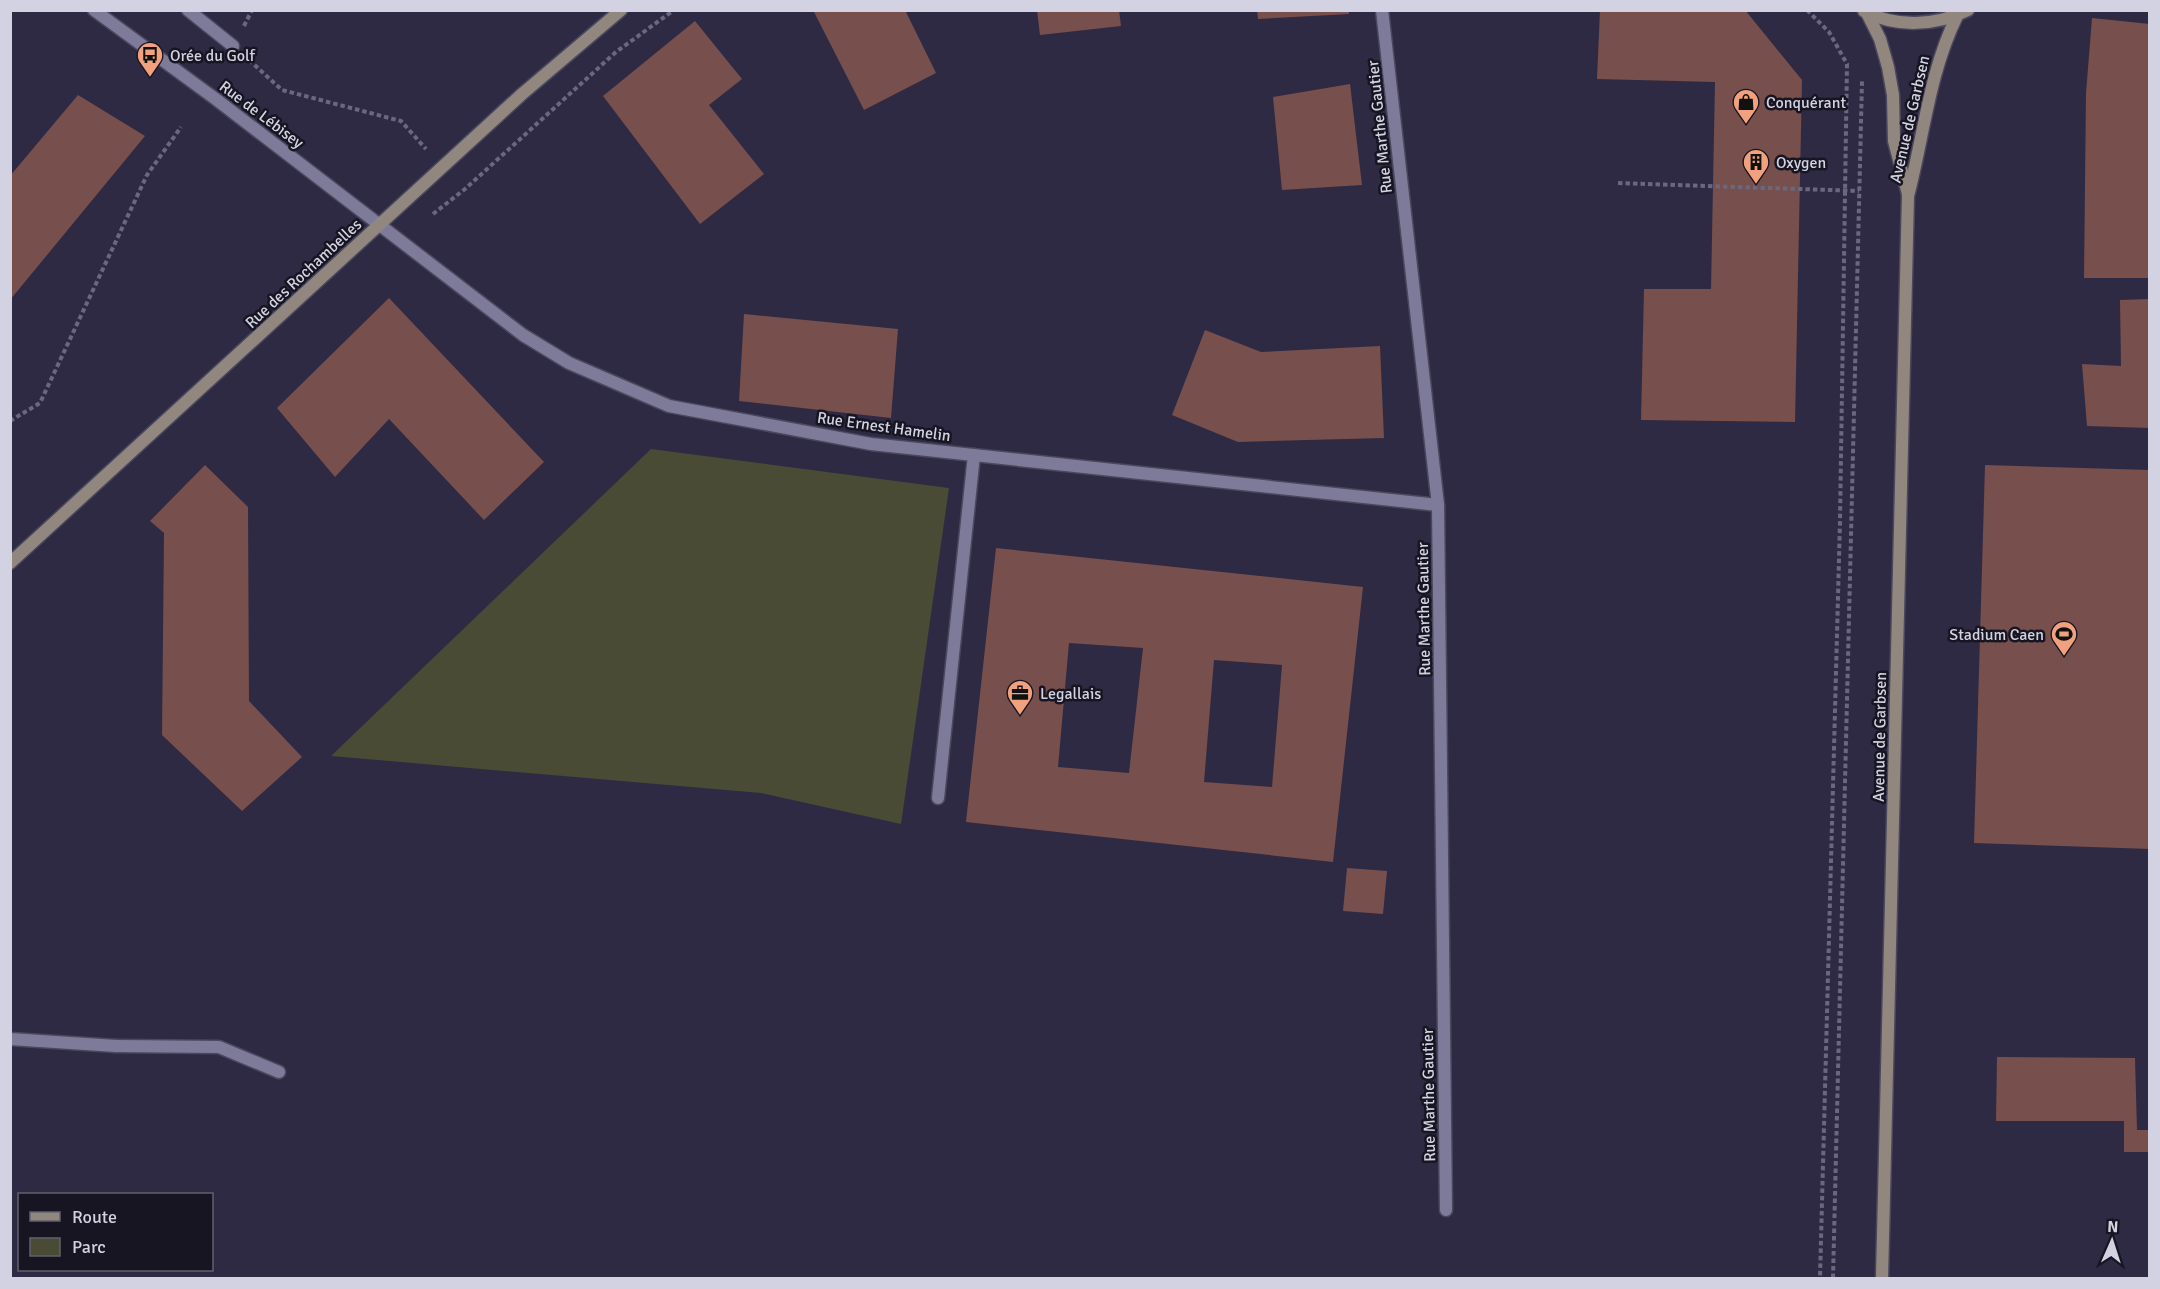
<svg xmlns="http://www.w3.org/2000/svg" width="2160" height="1289" font-family="Signika,sans-serif">
	<style>
		.green { fill: #494b34 }
		.building { fill: #774f4c; fill-rule: evenodd }
		.lines { fill: none; stroke-linecap: round; stroke-linejoin: round }
		.service-casing { stroke: #4b485e; stroke-width: 15 }
		.pedestrian-casing { stroke: #4b485e; stroke-width: 15 }
		.minor-casing { stroke: #4b485e; stroke-width: 15 }
		.secondary-casing { stroke: #4b485e; stroke-width: 15 }
		.path { stroke: #6a687e; stroke-width: 4; stroke-dasharray: 4.5 3; stroke-linecap: butt }
		.service { stroke: #7e7b9a; stroke-width: 12 }
		.pedestrian { stroke: #7e7b9a; stroke-width: 12 }
		.minor { stroke: #7e7b9a; stroke-width: 12 }
		.secondary { stroke: #92877f; stroke-width: 12 }
		.labels { text-anchor: middle; stroke-width: 5; stroke-linejoin: round; paint-order: stroke }
		.poi-label { font-size: 16px; fill: #d3d2e2; stroke: #161521; text-anchor: start }
		.street-label { font-size: 16px; fill: #d3d2e2; stroke: #161521 }
	</style>
	<rect width="100%" height="100%" fill="#2e2a44"/>
	<polygon class="green" points="651,449 949,488 901,824 761,793 331,756"/>
	<g class="building">
		<polygon points="813,10 905,10 936,73 864,110"/>
		<polygon points="1037,10 1119,10 1121,26 1040,35"/>
		<polygon points="1257,10 1349,10 1349,14 1258,19"/>
		<polygon points="1600,10 1745,10 1802,80 1795,422 1641,420 1644,289 1711,289 1715,82 1597,79"/>
		<polygon points="2092,18 2150,24 2150,278 2084,278 2086,93"/>
		<polygon points="695,21 742,79 709,105 764,174 700,224 603,96"/>
		<polygon points="1350,84 1362,185 1282,190 1273,97"/>
		<polygon points="78,95 145,136 10,300 10,176"/>
		<polygon points="389,298 544,462 484,520 389,419 335,477 277,408"/>
		<polygon points="2150,299 2150,428 2087,426 2082,364 2121,366 2120,300"/>
		<polygon points="744,314 898,329 891,418 739,401"/>
		<polygon points="1205,330 1261,352 1380,346 1384,438 1238,442 1172,415"/>
		<polygon points="205,465 248,507 249,701 302,757 242,811 162,735 164,533 150,521"/>
		<polygon points="1985,465 2150,470 2150,849 1974,843"/>
		<path d="M996 548 1363 587 1333 862 966 822ZM1069 643 1143 648 1129 773 1058 767ZM1214 660 1282 665 1272 787 1204 782Z"/>
		<polygon points="1347,868 1387,871 1383,914 1343,911"/>
		<polygon points="1997,1057 2135,1058 2137,1130 2150,1130 2150,1152 2124,1152 2124,1121 1996,1121"/>
	</g>
	<g class="lines">
		<g class="service-casing">
			<g id="service">
				<polyline points="938,798 974,455"/>
				<polyline points="1443,943 1446,1210"/>
				<polyline points="116,1046 219,1047 279,1072"/>
			</g>
		</g>
		<g class="pedestrian-casing">
			<polyline id="pedestrian" points="188,10 233,46"/>
		</g>
		<g class="minor-casing">
			<g id="minor">
				<polyline points="94,10 217,100 523,335 569,363 669,406 871,444 1438,505"/>
				<polyline points="1382,10 1438,505 1443,943"/>
				<polyline points="10,1039 116,1046"/>
			</g>
		</g>
		<g class="secondary-casing">
			<g id="secondary">
				<path d="M1864 11C1896 28 1936 26 1968 10"/>
				<polyline points="1867,13 1880,39 1888,67 1893,95 1894,141 1908,194"/>
				<polyline points="10,563 522,94 621,10"/>
				<path d="M1882 1278 1908 196C1924 135 1929 73 1957 16"/>
			</g>
		</g>
		<g class="path">
			<polyline points="1807,10 1829,32 1847,64 1840,521 1820,1278"/>
			<polyline points="244,26 252,10"/>
			<polyline points="249,60 282,90 401,121 426,149"/>
			<polyline points="1618,183 1859,191"/>
			<polyline points="433,214 465,189 616,52 674,10"/>
			<polyline points="10,421 40,403 147,175 181,127"/>
			<polyline points="1833,1278 1862,81"/>
		</g>
		<use href="#service" class="service"/>
		<use href="#pedestrian" class="pedestrian"/>
		<use href="#minor" class="minor"/>
		<use href="#secondary" class="secondary"/>
	</g>
	<defs>
		<g id="bus-pin" transform="scale(1.35)"><path d="M0 17L-7.5 6A9.5 9.5 0 1 1 7.5 6Z" fill="#f1a17d" stroke="#161521"/><path d="M-5-6H5V4H4V6H2V4H-2V6H-4V4H-5ZM-3.5-4V0h7V-4ZM-3.5 1.2v1.5H-2V1.2ZM2 1.2v1.5H3.5V1.2Z" fill="#111"/></g>
		<g id="shop-pin" transform="scale(1.35)"><path d="M0 17L-7.5 6A9.5 9.5 0 1 1 7.5 6Z" fill="#f1a17d" stroke="#161521"/><path d="M-5-2.5h2.3a2.7 3.5 0 0 1 5.4 0H5L5.5 6h-11ZM-1.5-2.5h3a1.5 2.3 0 0 0-3 0Z" fill="#111"/></g>
		<g id="building-pin" transform="scale(1.35)"><path d="M0 17L-7.5 6A9.5 9.5 0 1 1 7.5 6Z" fill="#f1a17d" stroke="#161521"/><path d="M-4-6H4V6H1V3H-1V6H-4ZM-2.5-4.3h1.7v1.8h-1.7ZM.8-4.3h1.7v1.8H.8ZM-2.5-1h1.7V.8h-1.7ZM.8-1h1.7V.8H.8Z" fill="#111"/></g>
		<g id="stadium-pin" transform="scale(1.35)"><path d="M0 17L-7.5 6A9.5 9.5 0 1 1 7.5 6Z" fill="#f1a17d" stroke="#161521"/><path d="M0-5a6.5 5 0 1 0 0 10a6.5 5 0 1 0 0-10ZM-3.5-1.8h7v3.6h-7Z" fill="#111"/></g>
		<g id="office-pin" transform="scale(1.35)"><path d="M0 17L-7.5 6A9.5 9.5 0 1 1 7.5 6Z" fill="#f1a17d" stroke="#161521"/><path d="M-6-3h4V-5.5h4V-3h4V5H-6ZM-1-4.5V-3h2v-1.5ZM-6 0V1H6V0Z" fill="#111"/></g>
	</defs>
	<g fill-rule="evenodd">
		<use href="#bus-pin" x="150" y="55"/>
		<use href="#shop-pin" x="1746" y="102"/>
		<use href="#building-pin" x="1756" y="162"/>
		<use href="#stadium-pin" x="2064" y="634"/>
		<use href="#office-pin" x="1020" y="693"/>
	</g>
	<g class="labels">
		<g class="poi-label">
			<text x="170" y="61">Orée du Golf</text>
			<text x="1766" y="108">Conquérant</text>
			<text x="1776" y="168">Oxygen</text>
			<text x="2044" y="640" text-anchor="end">Stadium Caen</text>
			<text x="1040" y="699">Legallais</text>
		</g>
		<g class="street-label">
			<text transform="translate(262 114) rotate(37)" y="6">Rue de Lébisey</text>
			<text transform="translate(1909 119) rotate(-77)" y="6">Avenue de Garbsen</text>
			<text transform="translate(1379 127) rotate(-96)" y="6">Rue Marthe Gautier</text>
			<text transform="translate(303 273) rotate(-43)" y="6">Rue des Rochambelles</text>
			<text transform="translate(884 426) rotate(8)" y="6">Rue Ernest Hamelin</text>
			<text transform="translate(1423 609) rotate(-91)" y="6">Rue Marthe Gautier</text>
			<text transform="translate(1879 737) rotate(-89)" y="6">Avenue de Garbsen</text>
			<text transform="translate(1428 1095) rotate(-91)" y="6">Rue Marthe Gautier</text>
		</g>
	</g>
	<rect width="2160" height="1289" fill="none" stroke="#d3d2e2" stroke-width="24"/>
	<rect x="18" y="1193" width="195" height="78" fill="#161521" stroke="#62616e" stroke-width="1.5"/>
	<rect x="30" y="1212" width="30" height="9" fill="#92877f" stroke="#62616e" stroke-width="1.5"/>
	<text x="72" y="1223" font-size="18" fill="#d3d2e2">Route</text>
	<rect x="30" y="1238" width="30" height="18" fill="#494b34" stroke="#62616e" stroke-width="1.5"/>
	<text x="72" y="1253" font-size="18" fill="#d3d2e2">Parc</text>
	<g transform="translate(2112 1241) rotate(3)" stroke="#161521" stroke-width="4.5" paint-order="stroke">
	<path d="M0-4.5L10 22L0 15L-10 22Z" fill="#d3d2e2"/>
	<text y="-9" font-size="16" font-weight="bold" text-anchor="middle" fill="#d3d2e2">N</text>
	</g>
</svg>
